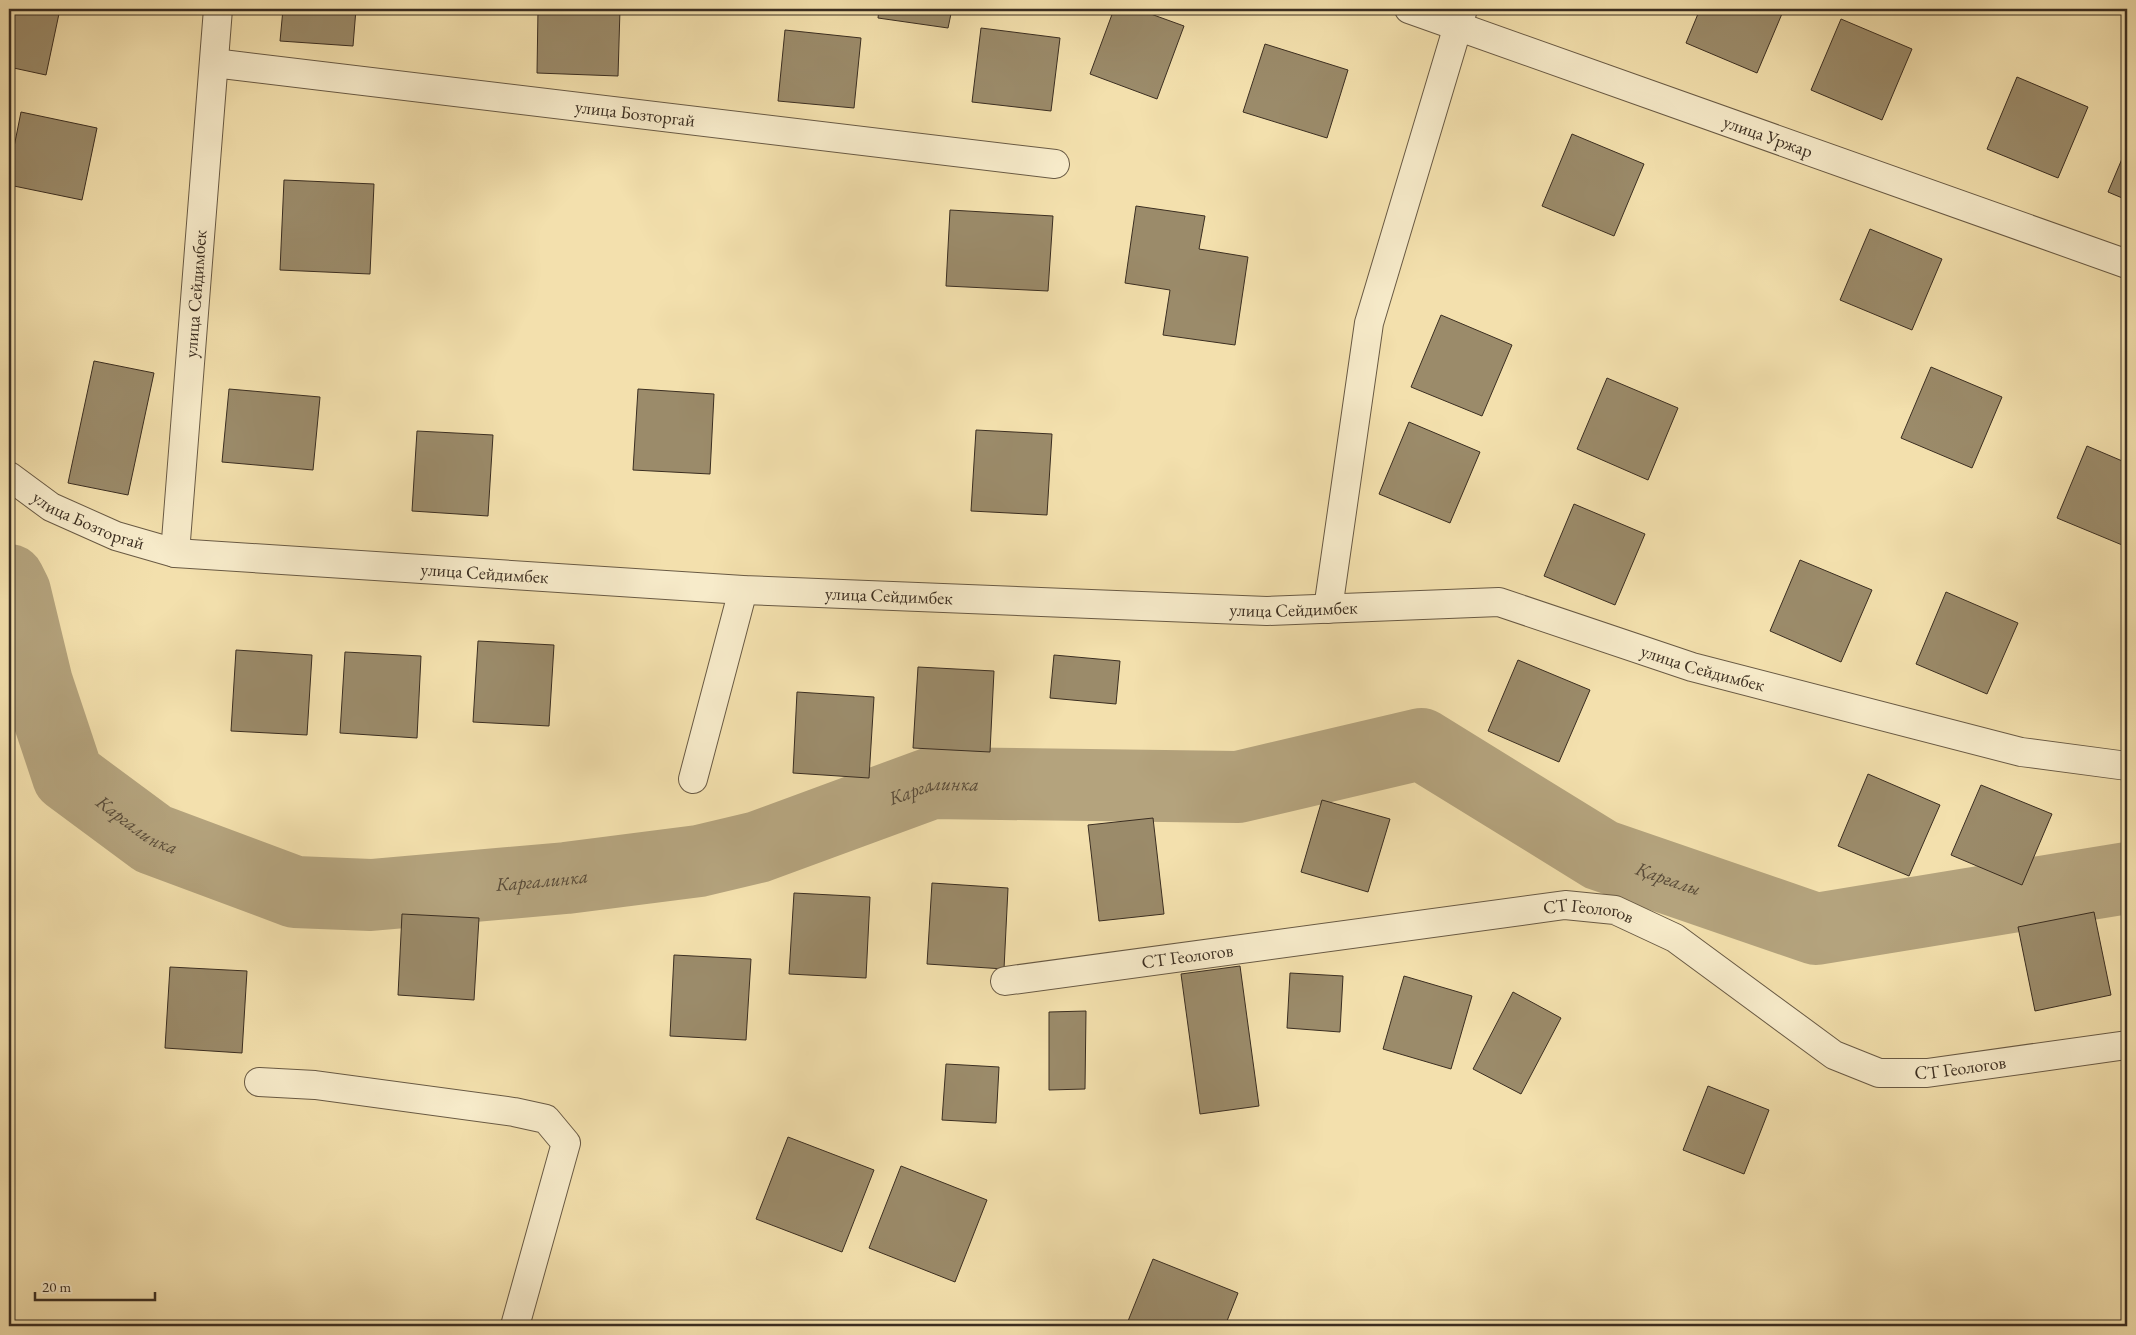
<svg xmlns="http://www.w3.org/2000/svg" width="2136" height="1335" font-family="'EB Garamond',serif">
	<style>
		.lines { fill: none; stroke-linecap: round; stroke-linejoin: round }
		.river { stroke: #b4a37d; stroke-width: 72 }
		.building { fill: #9b8b6a; stroke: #3b2e21 }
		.minor-casing { stroke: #695a44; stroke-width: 30 }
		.minor { stroke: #f7ebca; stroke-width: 28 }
		.labels { text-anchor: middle; stroke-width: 4; stroke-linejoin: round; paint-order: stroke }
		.street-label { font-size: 18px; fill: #3b2e21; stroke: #f7ebca }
		.water-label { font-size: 19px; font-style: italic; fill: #594b38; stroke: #f7ebca }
	</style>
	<rect width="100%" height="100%" fill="#f3e0ad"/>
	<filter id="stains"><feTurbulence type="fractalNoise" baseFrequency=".004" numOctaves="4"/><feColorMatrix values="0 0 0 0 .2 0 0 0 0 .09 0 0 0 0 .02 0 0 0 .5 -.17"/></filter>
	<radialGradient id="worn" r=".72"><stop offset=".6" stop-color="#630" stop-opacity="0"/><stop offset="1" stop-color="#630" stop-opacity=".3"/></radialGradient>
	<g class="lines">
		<path class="river" id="s1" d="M9 580 15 592 37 683 68 776 153 839 295 892 371 895 566 878 699 861 758 847 932 783 1238 787 1421 744 1601 855 1816 929 2127 878"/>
	</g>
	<g class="building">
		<polygon points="9,9 60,9 46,75 9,67"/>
		<polygon points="283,9 356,9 353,46 280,41"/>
		<polygon points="538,9 620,9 618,76 537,73"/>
		<polygon points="879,9 952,9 948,28 878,18"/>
		<polygon points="1114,9 1137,9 1184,26 1157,99 1090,74"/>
		<polygon points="1700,9 1784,9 1757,73 1686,43"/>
		<polygon points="1841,19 1912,49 1882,120 1811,90"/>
		<polygon points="981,28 1060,38 1051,111 972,102"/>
		<polygon points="785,30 861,38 854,108 778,101"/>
		<polygon points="1265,44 1348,70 1327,138 1243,112"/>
		<polygon points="2017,77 2088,107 2058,178 1987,149"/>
		<polygon points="21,112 97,128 82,200 9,185 9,172"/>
		<polygon points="1572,134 1644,164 1614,236 1542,206"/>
		<polygon points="2127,147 2127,200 2108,192"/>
		<polygon points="284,180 374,184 370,274 280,270"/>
		<polygon points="1136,206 1205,216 1199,249 1248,257 1235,345 1163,335 1170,290 1125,283"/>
		<polygon points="950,210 1053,216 1048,291 946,286"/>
		<polygon points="1870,229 1942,259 1912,330 1840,300"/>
		<polygon points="1441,315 1512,345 1482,416 1411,387"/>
		<polygon points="94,361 154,373 128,495 68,483"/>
		<polygon points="1931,367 2002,397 1972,468 1901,438"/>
		<polygon points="1607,378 1678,408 1648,480 1577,449"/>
		<polygon points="229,389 320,397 313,470 222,462"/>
		<polygon points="638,389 714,394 710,474 633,470"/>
		<polygon points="1409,422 1480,452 1450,523 1379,494"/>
		<polygon points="976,430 1052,434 1047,515 971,511"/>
		<polygon points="417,431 493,435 488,516 412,511"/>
		<polygon points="2087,446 2127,463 2127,547 2057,518"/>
		<polygon points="1574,504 1645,534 1615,605 1544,576"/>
		<polygon points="1800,560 1872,590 1841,662 1770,631"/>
		<polygon points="1946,592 2018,623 1987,694 1916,664"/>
		<polygon points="478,641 554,645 549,726 473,722"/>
		<polygon points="236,650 312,655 307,735 231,731"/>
		<polygon points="345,652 421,656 417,738 340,733"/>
		<polygon points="1054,655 1120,661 1116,704 1050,698"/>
		<polygon points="1518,660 1590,690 1559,762 1488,731"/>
		<polygon points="918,667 994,671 990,752 913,748"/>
		<polygon points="797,692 874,697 869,778 793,773"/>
		<polygon points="1868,774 1940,805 1909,876 1838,846"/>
		<polygon points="1981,785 2052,814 2022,885 1951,855"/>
		<polygon points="1322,800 1390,819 1368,892 1301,872"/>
		<polygon points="1153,818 1164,914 1099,921 1088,825"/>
		<polygon points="932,883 1008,888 1004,969 927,964"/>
		<polygon points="794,893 870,897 866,978 789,974"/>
		<polygon points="2094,912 2111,995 2035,1011 2018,927"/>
		<polygon points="402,914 479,918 474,1000 398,995"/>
		<polygon points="674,955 751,959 746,1040 670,1036"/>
		<polygon points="1240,966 1259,1106 1200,1114 1181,974"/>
		<polygon points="170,967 247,971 242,1053 165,1048"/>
		<polygon points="1290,973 1343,976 1340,1032 1287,1028"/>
		<polygon points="1404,976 1472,996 1451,1069 1383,1049"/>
		<polygon points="1513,992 1561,1018 1521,1094 1473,1069"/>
		<polygon points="1086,1011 1085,1089 1049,1090 1049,1012"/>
		<polygon points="946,1064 999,1067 996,1123 942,1120"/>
		<polygon points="1708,1086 1769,1110 1744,1174 1683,1150"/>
		<polygon points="788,1137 874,1170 842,1252 756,1219"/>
		<polygon points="901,1166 987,1200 955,1282 869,1248"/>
		<polygon points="1153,1259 1238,1293 1225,1326 1126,1326"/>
	</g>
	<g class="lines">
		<g class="minor-casing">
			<g id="minor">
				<path id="s2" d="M1409 9 2127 264"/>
				<path id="s3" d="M214 63 1055 164"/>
				<path id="s4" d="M9 476 51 507 116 536 175 553 743 590 1267 611 1499 602 1692 667 2021 752 2127 766"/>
				<path id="s5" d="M175 553 218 9"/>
				<polyline points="1328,609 1369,323 1463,9"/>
				<polyline points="693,779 743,590"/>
				<path id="s6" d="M1005 981 1565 905 1615 910 1675 938 1834 1055 1879 1073H1927L2127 1045"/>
				<polyline points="259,1082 315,1085 514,1112 546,1119 566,1143 515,1326"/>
			</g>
		</g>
		<use href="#minor" class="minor"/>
	</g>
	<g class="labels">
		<g class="street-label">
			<text dy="6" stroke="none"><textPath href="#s3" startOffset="424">улица Бозторгай</textPath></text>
			<text dy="6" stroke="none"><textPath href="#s2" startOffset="381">улица Уржар</textPath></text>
			<text dy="6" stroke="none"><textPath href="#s5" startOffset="260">улица Сейдимбек</textPath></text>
			<text dy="6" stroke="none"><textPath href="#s4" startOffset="92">улица Бозторгай</textPath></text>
			<text dy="6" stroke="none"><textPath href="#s4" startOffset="495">улица Сейдимбек</textPath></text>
			<text dy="6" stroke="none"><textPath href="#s4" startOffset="900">улица Сейдимбек</textPath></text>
			<text dy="6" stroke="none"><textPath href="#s4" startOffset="1305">улица Сейдимбек</textPath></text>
			<text dy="6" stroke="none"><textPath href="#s4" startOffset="1725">улица Сейдимбек</textPath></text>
			<text dy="6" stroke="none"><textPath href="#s6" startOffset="589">СТ Геологов</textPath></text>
			<text dy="6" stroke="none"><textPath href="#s6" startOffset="184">СТ Геологов</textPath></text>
			<text dy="6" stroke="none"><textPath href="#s6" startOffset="1009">СТ Геологов</textPath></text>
		</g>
		<g class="water-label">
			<text dy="7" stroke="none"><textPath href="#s1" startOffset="1115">Каргалинка</textPath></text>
			<text dy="7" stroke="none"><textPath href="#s1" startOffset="290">Каргалинка</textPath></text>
			<text dy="7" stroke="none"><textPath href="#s1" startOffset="1891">Қарғалы</textPath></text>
			<text dy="7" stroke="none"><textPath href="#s1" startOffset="710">Каргалинка</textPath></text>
		</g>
	</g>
	<rect width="2136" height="1335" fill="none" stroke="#f3e0ad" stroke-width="30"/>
	<rect x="10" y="10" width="2116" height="1315" fill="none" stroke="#3b2e21" stroke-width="2.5"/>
	<rect x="15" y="15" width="2106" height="1305" fill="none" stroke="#3b2e21"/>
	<path d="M35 1292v8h120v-8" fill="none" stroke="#3b2e21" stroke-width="2.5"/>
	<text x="42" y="1292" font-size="15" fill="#3b2e21" stroke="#f7ebca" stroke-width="4" paint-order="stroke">20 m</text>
	<rect width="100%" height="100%" filter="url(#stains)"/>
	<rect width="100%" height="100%" fill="url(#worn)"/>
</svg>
